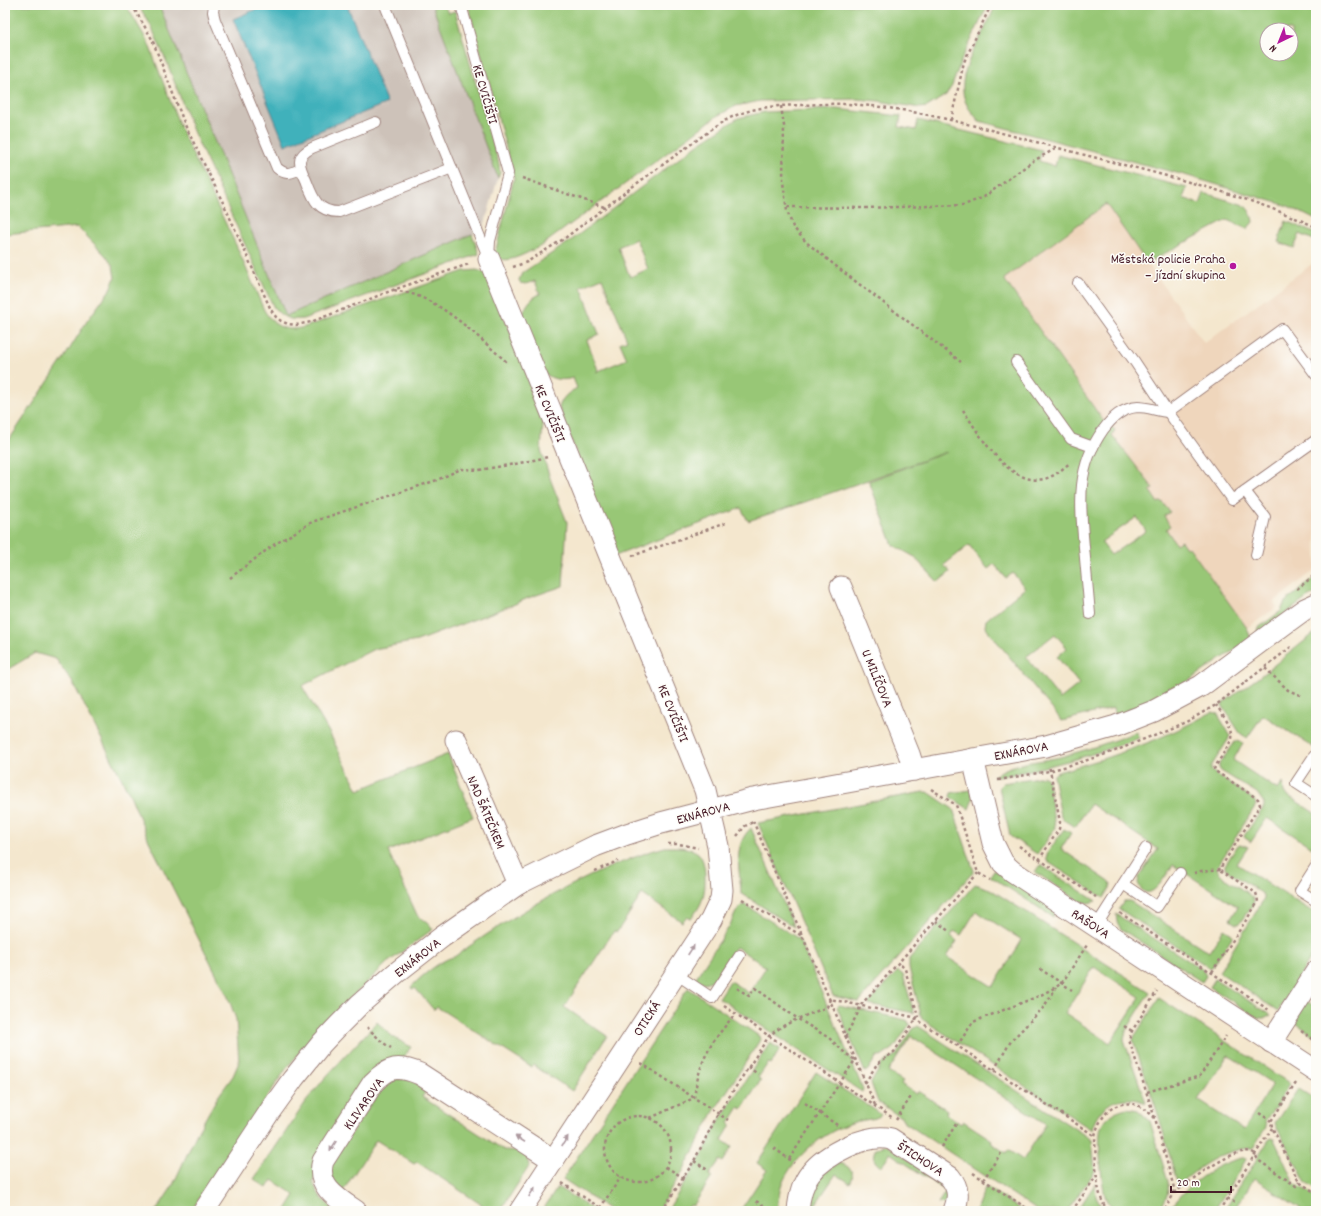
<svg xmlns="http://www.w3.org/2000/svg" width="1321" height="1216" font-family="Dekko,sans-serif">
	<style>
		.built { fill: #efd6bc }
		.industrial { fill: #cdc2b9 }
		.green { fill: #98c776; stroke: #717350; fill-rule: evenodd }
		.water { fill: #41b1bb; stroke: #466873 }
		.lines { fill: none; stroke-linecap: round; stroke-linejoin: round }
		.lane-casing { stroke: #9f837c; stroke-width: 12 }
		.street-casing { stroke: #9f837c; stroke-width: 23 }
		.path { stroke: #9f837c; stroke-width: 2.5; stroke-dasharray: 3 3; stroke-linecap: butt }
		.lane { stroke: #fff; stroke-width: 10 }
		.street { stroke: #fff; stroke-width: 21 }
		.oneway { fill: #ae9aa0 }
		.poi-dot { fill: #b5179e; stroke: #fdfcf7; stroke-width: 1.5 }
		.labels { text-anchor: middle; stroke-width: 3; stroke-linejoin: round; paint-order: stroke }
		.street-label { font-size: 14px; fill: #4a1f2b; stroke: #fdfcf7 }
		.poi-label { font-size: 14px; fill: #4a1f2b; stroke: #fdfcf7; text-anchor: end }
	</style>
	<rect width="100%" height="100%" fill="#fdfcf7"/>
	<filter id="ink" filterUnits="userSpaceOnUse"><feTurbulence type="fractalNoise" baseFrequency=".025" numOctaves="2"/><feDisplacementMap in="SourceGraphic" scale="8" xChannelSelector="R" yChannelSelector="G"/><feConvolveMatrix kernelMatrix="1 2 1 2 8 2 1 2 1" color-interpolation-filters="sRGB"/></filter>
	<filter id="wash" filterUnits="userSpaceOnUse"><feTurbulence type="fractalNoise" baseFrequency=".012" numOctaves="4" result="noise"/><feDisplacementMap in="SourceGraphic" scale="16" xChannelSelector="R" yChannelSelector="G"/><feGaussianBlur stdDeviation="0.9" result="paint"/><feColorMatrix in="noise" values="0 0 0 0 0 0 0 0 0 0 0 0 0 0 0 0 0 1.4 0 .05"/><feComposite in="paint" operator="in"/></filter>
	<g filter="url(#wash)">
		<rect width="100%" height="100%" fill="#f4e7ce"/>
		<polygon class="built" points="1106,204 1204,343 1316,261 1316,569 1274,602 1277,607 1247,628 1189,547 1186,548 1176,544 1166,529 1164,516 1170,512 1158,503 1149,491 1153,488 1112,435 1115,430 1102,419 1004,279"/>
		<polygon class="industrial" points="159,5 432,5 498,178 483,230 286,316"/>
		<g class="green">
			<path d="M5 5H126L148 42 182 132 237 247 264 310C275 328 286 332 305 327L464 271 477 270 486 273 547 419 543 424 541 450 551 481 567 522 563 586 528 598 515 604 417 641 374 649 302 686 330 734 358 790 448 754 473 817 388 851 417 915 427 923 433 929 387 963 334 1014 288 1066 191 1211H156L172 1187 196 1135 217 1098 233 1076 239 1062 236 1019 228 997 149 841 131 797 73 683 56 659 35 653 5 671V446L64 358 87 321 109 291 115 278 113 266 106 256 78 227 5 234Z"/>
			<path d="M138 5H159L286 316 472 234 479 254 303 319C288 320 285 319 274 308L193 131 166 60 150 24Z"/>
			<polygon points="432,5 444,5 448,13 455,11 499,164 500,173 498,178"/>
			<path d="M468 5H988L961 61 952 86 946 95 927 107 920 108 879 101 857 99 760 101 736 106 717 116 541 246C532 250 511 263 501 259 498 258 497 256 495 253L514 178Z"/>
			<path d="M995 5H1316V220L1288 206 1188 176 979 121C976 117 971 112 968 107 949 75 987 34 995 5ZM1267 30H1291V54H1267Z"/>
			<path d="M836 109 901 116 899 127 916 130 918 120 1042 150 1039 161 1055 166 1058 155 1187 188 1183 198 1200 204 1204 193 1244 205C1249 210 1252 214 1253 222L1247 229 1227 220 1147 263 1106 204 1004 279 1102 419 1115 430 1112 435 1153 488 1150 491 1158 503 1161 501 1170 512 1164 516 1170 526 1166 529 1176 544 1181 541 1186 548 1189 547 1247 628 1251 639 1190 680 1164 696 1116 715 1113 708 1062 721 985 627 986 620 1025 588 1013 573 1006 578 994 564 988 569 969 545 944 565 950 572 938 582 913 556 893 545 869 481 947 452 805 502 748 521 741 508 615 556 559 408C562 397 568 393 577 388L573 378C562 381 553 380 544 373L522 317C525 307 529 299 540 294L535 281 526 284 520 283 519 280 522 273 569 242 698 144 738 118 765 112ZM636 239 648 269 630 277 618 247ZM602 278 627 340 620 343 627 359 596 372 598 370 587 340 599 334 581 287ZM1137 517 1146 531 1111 555 1101 542ZM1055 634 1067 648 1057 657 1079 684 1060 699 1026 657Z"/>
			<polygon points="1286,221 1316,234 1316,241 1300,234 1294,248 1278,242"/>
			<polygon points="1316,577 1316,593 1307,598 1259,633 1257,629 1281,611 1285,602"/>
			<polygon points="1316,632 1316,749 1263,715 1247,738 1240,733 1222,705 1223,703 1259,677"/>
			<path d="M1212 712 1217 713 1230 735 1228 740 1212 765 1211 770 1214 773 1254 800 1256 805 1217 867C1219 880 1246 888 1254 900L1253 904 1239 924H1236L1230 920 1238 907 1173 865C1166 874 1149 909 1138 883L1139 877 1158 849 1091 804 1075 827 1065 821 1061 816 1053 776 1056 773 1061 771C1113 757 1165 739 1212 712Z"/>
			<path d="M1136 732 1139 738C1093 756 1047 767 999 777H993C1009 762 1039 762 1060 757 1086 750 1111 742 1136 732Z"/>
			<polygon points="1237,740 1243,744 1233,760 1278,790 1283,782 1284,793 1316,814 1316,850 1267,818 1251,842 1245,838 1244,836 1264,807 1264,803 1257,793 1221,771 1219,768 1219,764 1235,742"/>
			<polygon points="1044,776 1048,781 1055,828 1039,852 1037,854 1010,836 999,787 1003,783"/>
			<polygon points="971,790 973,799 969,809 950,797 951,793"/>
			<polygon points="923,792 928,792 953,809 974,871 859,1002 833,996 758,823"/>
			<path d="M751 828 794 927 741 893C740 870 732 846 751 828Z"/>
			<polygon points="1064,829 1071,833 1061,849 1111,883 1110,888 1104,898 1048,862 1046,859 1048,852"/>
			<polygon points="1240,844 1248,847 1237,864 1316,914 1316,950 1278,1011 1219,972 1264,899 1264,895 1260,892 1228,871 1225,867 1225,865 1238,845"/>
			<path d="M665 847C675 847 689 846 698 853 707 860 706 887 703 897 701 905 696 912 691 919L687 916 682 922 642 894 617 932 614 931 564 1007 607 1036 572 1091 533 1065 531 1067 437 1007 434 1010 415 988 412 989 411 987C418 979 443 958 454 957 503 922 554 891 610 867 628 860 646 852 665 847Z"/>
			<polygon points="1039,866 1042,866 1096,901 1088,903 1079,901 1035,872"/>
			<polygon points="994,870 1057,910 1053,917 990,876"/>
			<path d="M975 884 990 889 1150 992 1126 1031 1124 1040 1146 1103C1121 1092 1098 1104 1092 1130L922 1019 909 968V959ZM976 911 1022 940 993 987 947 957 957 941 951 936 954 931 961 935ZM1094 967 1140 997 1110 1043 1065 1013Z"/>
			<polygon points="1124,901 1130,901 1209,952 1224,929 1232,934 1232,937 1212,967 1210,968 1119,909"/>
			<polygon points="742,905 745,905 799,939 800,942 863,1089 862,1092 719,998 730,981 749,993 766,967 736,947 717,976 711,981 704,983 695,979 729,927 737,910"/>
			<polygon points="1116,914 1203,970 1206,976 1202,982 1121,929 1117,922"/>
			<polygon points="898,971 903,975 914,1013 868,1004 896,973"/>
			<polygon points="1215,979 1271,1015 1266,1018 1258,1018 1210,987"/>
			<polygon points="688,988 759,1036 760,1040 713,1113 683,1171 657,1211 611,1211 563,1179"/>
			<path d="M1159 998 1289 1083C1286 1093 1271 1113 1265 1122L1266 1127 1253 1148C1224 1149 1199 1166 1178 1186L1159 1117 1133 1040 1134 1037ZM1228 1055 1273 1084 1244 1130 1198 1100Z"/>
			<polygon points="1306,1001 1316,1007 1316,1037 1293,1021"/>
			<polygon points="839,1005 906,1020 908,1021 909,1025 894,1048 881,1057 877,1056 868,1070 865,1072 847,1031 837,1007"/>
			<path d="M377 1022 393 1037 411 1047 313 1181C317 1195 325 1203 337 1211H285L295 1195 272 1180 267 1188 254 1179 305 1103 324 1079Z"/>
			<path d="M918 1026 1092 1140 1095 1171 1067 1211H1038L904 1122 902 1118 878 1102 871 1083 882 1064 896 1055 913 1029ZM911 1036 1046 1124 1023 1160 1008 1150 1006 1153 991 1143 992 1140 963 1121 961 1124 946 1114 947 1110 918 1091 916 1094 901 1084 903 1081 888 1072Z"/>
			<polygon points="770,1043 780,1049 771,1064 768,1063 758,1078 761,1080 742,1109 739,1107 729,1123 731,1125 722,1140 732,1147 723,1162 720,1160 709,1175 712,1177 693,1206 690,1205 686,1211 667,1211 704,1152 719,1121"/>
			<path d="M816 1072 878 1112 881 1115C878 1119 861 1120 855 1122 825 1131 794 1155 782 1184 779 1192 778 1202 777 1211H740L767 1170 757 1163Z"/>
			<polygon points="388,1079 409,1079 427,1089 422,1097 504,1150 522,1151 527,1157 530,1165 500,1211 491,1211 417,1162 414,1164 376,1140 341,1194 333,1188 330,1164"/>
			<polygon points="1298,1089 1299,1089 1316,1100 1316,1190 1306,1183 1276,1126 1275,1123"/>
			<path d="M1127 1108 1138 1110 1150 1121 1168 1181C1169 1193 1166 1202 1157 1211H1116C1112 1208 1108 1204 1106 1199 1102 1189 1097 1138 1101 1128 1105 1116 1116 1110 1127 1108Z"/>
			<polygon points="1270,1138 1274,1139 1294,1183 1316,1197 1316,1211 1299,1211 1300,1208 1254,1179 1233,1211 1224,1211"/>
			<path d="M887 1145 949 1188 947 1204 938 1203 946 1191 890 1153 881 1167C874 1162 871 1157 876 1148Z"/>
			<path d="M1242 1158H1247L1214 1211H1169C1186 1186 1212 1165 1242 1158Z"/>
			<path d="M838 1163C848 1164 857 1173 850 1183L836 1174 811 1211H805L817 1178Z"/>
			<polygon points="1095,1184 1096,1196 1104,1211 1077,1211"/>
			<polygon points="558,1187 559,1188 595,1211 570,1211 566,1208 564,1211 542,1211"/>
			<polygon points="985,1188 988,1188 1023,1211 992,1211 991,1210 990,1211 976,1211"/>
		</g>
		<polygon class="water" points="266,5 347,5 387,103 285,145 233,19"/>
	</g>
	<g filter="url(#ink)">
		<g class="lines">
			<g class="lane-casing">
				<g id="lane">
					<path d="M214 5 213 12 215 20 277 168C287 176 290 173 301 169"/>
					<polyline points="385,5 489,259"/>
					<polyline points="461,5 508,173 490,241 489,258"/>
					<path d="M376 122 312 148C306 151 300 155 300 162 300 168 303 174 306 180 313 198 317 212 339 212L452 168"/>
					<polyline points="1078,283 1135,362 1168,412 1232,500 1316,440"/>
					<polyline points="1016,362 1071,439 1093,447"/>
					<polyline points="1245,491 1265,517 1256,555"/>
					<path d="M1090 614C1088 592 1086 569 1084 547 1080 503 1076 468 1103 430 1112 418 1122 408 1138 407 1147 407 1158 411 1168 412L1282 329 1316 375"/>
					<polyline points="1314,756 1296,783 1316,796"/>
					<polyline points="1316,866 1300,891 1316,901"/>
					<polyline points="1123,884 1157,907 1180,873"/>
					<polyline points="1096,926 1146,848"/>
					<polyline points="676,974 712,998 740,955"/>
				</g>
			</g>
			<g class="street-casing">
				<g id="street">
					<polyline points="489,259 705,790 718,846 722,890 721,899 711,920 520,1211"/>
					<polyline points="841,587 909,754 914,770"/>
					<polyline points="456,740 518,884"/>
					<polyline points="973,759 993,843 1003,863 1012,871 1316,1071"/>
					<polyline points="1271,1042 1316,972"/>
					<polyline points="204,1211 270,1111 293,1079 322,1043 339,1025 360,1004 396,973 442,937 518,884 595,846 627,834 661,823 753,799 1046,746 1116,726 1154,711 1201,686 1283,625 1305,609 1316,604"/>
					<path d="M356 1211C338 1199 315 1186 323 1161L373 1083C389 1066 399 1065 420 1074L553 1160"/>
					<path d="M798 1211C799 1198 802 1184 810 1174 825 1154 867 1133 891 1139L950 1177C959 1188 959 1198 954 1211"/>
				</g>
			</g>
			<g class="path">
				<polyline points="132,5 152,39 185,125 227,211 271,310 276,317 281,321 288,324 296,325 311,322 393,290 469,264"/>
				<polyline points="781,106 784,126 783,182 787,211 793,227 806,242 842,271 961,362"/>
				<polyline points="951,120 964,62 991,5"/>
				<polyline points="522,178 604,207"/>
				<polyline points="787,207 864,208 964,205 984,197 1033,161 1057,148"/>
				<path d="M513 267 527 262 565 238 632 187 719 124C747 107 770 106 802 105 822 104 841 103 861 105 902 108 943 118 983 128 1017 137 1051 146 1085 155 1163 175 1242 193 1316 227"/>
				<path d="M394 290C402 292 411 293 418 296 451 309 481 340 508 363"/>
				<path d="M963 410C980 435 1008 486 1044 479 1054 477 1062 469 1070 463"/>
				<polyline points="632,556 726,523"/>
				<polyline points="230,578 272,546 312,522 437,480 461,469 479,470 515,464 548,457"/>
				<polyline points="1297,589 1316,574"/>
				<polyline points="1265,668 1288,690 1302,696"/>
				<polyline points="998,780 1049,771 1078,763 1115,751 1186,722 1216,705 1291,647"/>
				<polyline points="931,789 956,805 978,873 990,880"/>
				<polyline points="753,821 875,1105"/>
				<polyline points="737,836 745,826 753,822"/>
				<polyline points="668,844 679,844 698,848"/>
				<polyline points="1019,846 1096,897"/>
				<polyline points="1039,860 1059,829 1060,822 1049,765"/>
				<polyline points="595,871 618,861"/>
				<polyline points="1194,873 1201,871 1221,869"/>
				<polyline points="742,899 802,936"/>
				<polyline points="1120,913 1269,1010"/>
				<polyline points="936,921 950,932"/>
				<polyline points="1040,969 1072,990"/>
				<path d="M1212 972 1258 902 1257 896 1256 893 1222 871 1221 867 1260 805 1258 799 1255 797 1215 771 1214 769 1232 739C1234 727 1223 715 1216 705"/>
				<polyline points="737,988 749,996 755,988 798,1019 829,1038 845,1053 855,1060 789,1159"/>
				<polyline points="724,1006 893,1118"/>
				<polyline points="1124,1026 1132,1031"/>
				<polyline points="367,1027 382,1042 391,1048"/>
				<polyline points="1301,1031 1316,1041"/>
				<polyline points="845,1037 859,1011 860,1006 978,873"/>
				<polyline points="957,1046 973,1022 1039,996 1056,987 1062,983 1087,945"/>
				<polyline points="641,1063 728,1120"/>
				<polyline points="748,1067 758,1074"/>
				<polyline points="994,1070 1011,1041 1043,1008 1056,988"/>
				<polyline points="865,1083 877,1064 894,1052 918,1016 905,969 899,963"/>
				<polyline points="1296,1083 1271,1121 1272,1127 1299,1182 1316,1193"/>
				<polyline points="1147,1092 1200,1076 1226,1036"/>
				<polyline points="805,1103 840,1127"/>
				<polyline points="1259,1113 1271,1121"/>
				<circle cx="638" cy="1149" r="33"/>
				<path d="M650 1118 694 1098C700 1058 710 1044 735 1014"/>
				<polyline points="1155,1118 1129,1040 1132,1031 1157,991"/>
				<polyline points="896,1120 912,1095"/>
				<polyline points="942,1147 956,1124"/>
				<polyline points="774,1148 794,1163"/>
				<polyline points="694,1161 709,1171"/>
				<polyline points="666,1167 684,1178"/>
				<polyline points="973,1173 1031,1211"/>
				<polyline points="983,1180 1001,1153"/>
				<polyline points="562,1183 605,1211"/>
				<path d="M1174 1193C1186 1184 1241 1140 1255 1154 1256 1156 1257 1158 1258 1160L1296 1186 1299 1182"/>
				<polyline points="1227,1198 1235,1203"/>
				<polyline points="756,1201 772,1211"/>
				<polyline points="665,1207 672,1211"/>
				<polyline points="600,1208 621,1177"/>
				<path d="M662 1211 694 1161 718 1114 769 1036C785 1022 808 1015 827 1007L830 999 913 1017 1095 1136"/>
				<polyline points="926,1211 927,1208"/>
				<polyline points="1072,1211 1097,1175"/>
				<path d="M1108 1211C1094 1194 1096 1158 1095 1136 1099 1116 1115 1098 1137 1105 1144 1108 1150 1113 1155 1118L1174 1188 1172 1197 1164 1211"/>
				<polyline points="1219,1211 1272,1128"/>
			</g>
			<use href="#lane" class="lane"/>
			<use href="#street" class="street"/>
		</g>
		<defs><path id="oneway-solid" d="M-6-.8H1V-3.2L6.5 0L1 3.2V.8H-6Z"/></defs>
		<g class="oneway">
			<use href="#oneway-solid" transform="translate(691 950) rotate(-57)"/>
			<use href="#oneway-solid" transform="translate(520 1139) rotate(-147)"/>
			<use href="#oneway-solid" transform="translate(565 1141) rotate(-57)"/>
			<use href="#oneway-solid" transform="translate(333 1146) rotate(123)"/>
			<use href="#oneway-solid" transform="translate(532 1192) rotate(-57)"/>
		</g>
	</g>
	<circle class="poi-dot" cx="1233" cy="266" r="4"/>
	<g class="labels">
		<g class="street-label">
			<text transform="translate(486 94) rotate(74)" y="5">KE CVIČIŠTI</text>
			<text transform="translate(551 413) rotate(68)" y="5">KE CVIČIŠTI</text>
			<text transform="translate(878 678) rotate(68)" y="5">U MILÍČOVA</text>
			<text transform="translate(674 713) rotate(68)" y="5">KE CVIČIŠTI</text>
			<text transform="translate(1021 750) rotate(-11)" y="5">EXNÁROVA</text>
			<text transform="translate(487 812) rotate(67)" y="5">NAD ŠÁTEČKEM</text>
			<text transform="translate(703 812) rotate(-15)" y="5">EXNÁROVA</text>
			<text transform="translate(1091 923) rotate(33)" y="5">RAŠOVA</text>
			<text transform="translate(417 957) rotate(-38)" y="5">EXNÁROVA</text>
			<text transform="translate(646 1018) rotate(-57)" y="5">OTICKÁ</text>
			<text transform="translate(363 1103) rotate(-55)" y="5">KLIVAROVA</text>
			<text transform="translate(921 1158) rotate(33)" y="5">ŠTICHOVA</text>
		</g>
		<g class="poi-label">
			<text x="1225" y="263">Městská policie Praha<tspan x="1225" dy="16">– jízdní skupina</tspan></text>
		</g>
	</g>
	<rect width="1321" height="1216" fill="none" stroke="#fdfcf7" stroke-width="20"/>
	<g transform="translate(1279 42) rotate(223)"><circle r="19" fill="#fdfcf7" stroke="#b5a4a5"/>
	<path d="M0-3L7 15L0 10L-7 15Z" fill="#b5179e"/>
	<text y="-6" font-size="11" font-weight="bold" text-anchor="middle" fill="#4a1f2b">N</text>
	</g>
	<path d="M1171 1186v6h60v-6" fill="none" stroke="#4a1f2b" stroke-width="2"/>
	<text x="1177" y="1186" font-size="12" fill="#4a1f2b" stroke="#fdfcf7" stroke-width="3" paint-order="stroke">20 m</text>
</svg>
